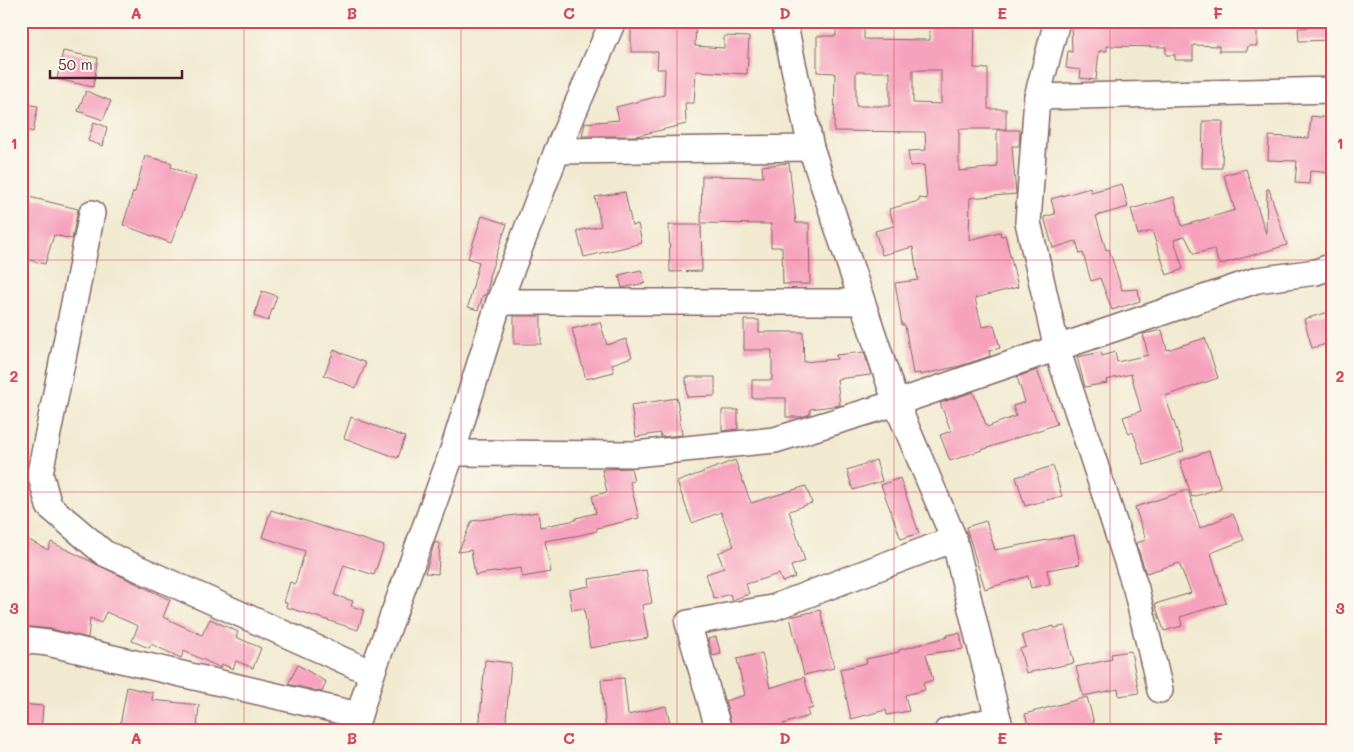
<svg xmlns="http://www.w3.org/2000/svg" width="1354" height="752" font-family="Mali,sans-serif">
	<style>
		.building { fill: #f6a2bd; fill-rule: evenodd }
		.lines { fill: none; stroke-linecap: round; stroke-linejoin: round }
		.minor-casing { stroke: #846665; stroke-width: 28 }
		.minor { stroke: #fff; stroke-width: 25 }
		.grid { fill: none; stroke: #d1495b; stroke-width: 1; stroke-opacity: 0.55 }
		.neatline { fill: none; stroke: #d1495b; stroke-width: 2 }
		.grid-label { font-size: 16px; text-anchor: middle; font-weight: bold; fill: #d1495b }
	</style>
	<rect width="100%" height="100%" fill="#fbf7ec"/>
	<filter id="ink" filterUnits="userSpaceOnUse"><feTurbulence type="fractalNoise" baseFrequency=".02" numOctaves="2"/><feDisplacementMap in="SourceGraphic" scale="10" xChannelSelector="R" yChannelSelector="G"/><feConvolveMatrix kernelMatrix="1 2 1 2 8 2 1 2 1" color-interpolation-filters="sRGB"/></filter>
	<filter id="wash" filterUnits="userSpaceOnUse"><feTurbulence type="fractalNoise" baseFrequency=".0096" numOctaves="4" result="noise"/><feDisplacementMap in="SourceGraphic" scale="20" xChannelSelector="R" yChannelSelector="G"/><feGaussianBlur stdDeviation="1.12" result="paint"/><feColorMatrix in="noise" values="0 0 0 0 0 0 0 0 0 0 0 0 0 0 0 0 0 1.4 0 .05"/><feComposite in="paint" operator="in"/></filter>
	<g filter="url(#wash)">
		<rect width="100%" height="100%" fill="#f1ead1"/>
		<g id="blocks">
			<g class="building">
				<polygon points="631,21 696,21 695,46 724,48 724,36 749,37 747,74 696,71 694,103 685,103 686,124 636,136 582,136 585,123 619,120 616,107 664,95 665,69 657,69 658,52 631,52"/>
				<path d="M836 21H864V39L930 40V21H975L974 68 988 69V109H1006V129H959V171L997 167V130H1020L1019 146H1012L1016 194 970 198 969 240 1000 232 1001 236 1005 235 1018 287 975 298 982 327 994 325 1000 348 989 351 990 356 960 366 920 375V373L913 374 905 325H902L895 283 918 280 913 247 882 255 875 231 894 226 889 209 919 201V198L927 199 924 165 910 166 908 151 926 150 925 132 834 131 835 73 817 72V36H836ZM913 70H941V104L913 103ZM856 72H890V106H856Z"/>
				<polygon points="1071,21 1257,21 1257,46 1248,46 1247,51 1219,51 1219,46 1193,45 1193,60 1175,60 1175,55 1166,55 1166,47 1107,46 1107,51 1099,51 1096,80 1080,78 1081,70 1066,68 1068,51 1072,52"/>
				<polygon points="1333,26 1333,40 1299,41 1298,28"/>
				<polygon points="63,51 98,58 93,87 57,79"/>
				<polygon points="86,91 111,101 103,120 78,111"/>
				<polygon points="21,103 38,106 33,132 21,129"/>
				<polygon points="1311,116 1331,118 1329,138 1333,138 1333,173 1310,171 1309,184 1295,183 1297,161 1268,160 1269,136 1309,138"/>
				<polygon points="1203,121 1223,121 1222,168 1202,168"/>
				<polygon points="94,122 107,127 103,146 88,141"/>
				<polygon points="145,156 172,163 171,167 196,177 171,243 123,225 133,192 135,192"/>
				<polygon points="789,163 796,223 809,223 810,284 783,284 782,247 771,247 771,224 701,223 702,176 763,177 762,166"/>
				<polygon points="1246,169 1266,234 1267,189 1269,189 1287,245 1219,265 1214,249 1194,254 1185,236 1174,240 1183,269 1167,275 1152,231 1138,235 1131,209 1174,197 1182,226 1235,210 1224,175"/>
				<polygon points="1122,184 1128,207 1096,216 1106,250 1109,249 1122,290 1138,289 1140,301 1112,310 1100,278 1091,281 1083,253 1080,254 1076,241 1053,248 1044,217 1055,214 1051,199 1090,188 1091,192"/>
				<polygon points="625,192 632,226 638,224 642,243 584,257 577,231 601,226 595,197"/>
				<polygon points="21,195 78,209 72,239 54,235 45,264 21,258"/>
				<polygon points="482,216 507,224 488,279 490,279 486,295 483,295 478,310 468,307 479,262 468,258"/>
				<polygon points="669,225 701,225 702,271 670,272"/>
				<polygon points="641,270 645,283 622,288 619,275"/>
				<polygon points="262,291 277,296 268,321 254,316"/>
				<polygon points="1333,311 1333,342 1312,348 1304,319"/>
				<rect x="514" y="316" width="27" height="28"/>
				<polygon points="744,320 759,320 759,332 803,332 804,362 837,359 836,355 864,352 871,375 837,379 840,405 810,409 810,414 802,417 786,417 786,398 752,398 752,380 772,380 772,350 744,350"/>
				<polygon points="600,322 607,345 626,339 632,357 612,364 614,372 586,379 572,329"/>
				<polygon points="1162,330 1167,350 1205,338 1218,378 1165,396 1184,451 1144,465 1133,432 1129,434 1123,417 1141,411 1131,374 1106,380 1107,383 1085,387 1077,357 1101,352 1102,356 1115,352 1117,362 1148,355 1143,334"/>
				<polygon points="334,350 366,363 356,388 324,375"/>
				<polygon points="1037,370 1057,424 950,461 940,435 951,431 940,403 973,392 987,427 1016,416 1013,406 1025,402 1017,377"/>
				<polygon points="686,377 715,377 715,396 687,397"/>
				<polygon points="677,398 682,435 661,437 660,433 636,437 631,405"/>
				<polygon points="722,410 738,410 738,429 722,431"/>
				<polygon points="351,417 405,437 398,458 344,438"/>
				<polygon points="1209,451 1221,488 1192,497 1180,461"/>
				<polygon points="735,460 751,503 806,486 812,503 789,511 805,561 791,566 795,577 782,582 779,574 746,584 749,594 732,600 730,594 714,599 706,574 724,568 718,553 734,546 721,512 692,523 677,482"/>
				<polygon points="876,460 882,481 853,490 847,470"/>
				<polygon points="1053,466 1062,496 1025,506 1016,477"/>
				<polygon points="631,468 634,481 630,482 639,518 597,528 597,531 580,535 545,541 551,572 522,577 521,568 475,575 471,550 458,552 472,521 538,512 540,527 576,520 576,518 596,513 592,496 607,492 602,469"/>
				<polygon points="900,478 919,533 901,539 881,485"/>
				<polygon points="1188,490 1200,528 1233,514 1244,540 1211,553 1226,603 1180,617 1182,626 1164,631 1155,604 1191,593 1179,563 1146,573 1136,543 1146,540 1135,507"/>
				<polygon points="271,510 384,546 374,575 344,565 334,595 353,601 351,606 364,610 358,630 286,607 287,603 284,602 290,582 295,584 305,551 262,537"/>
				<polygon points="986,521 995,550 1074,535 1080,564 1047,570 1050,584 1031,588 1028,576 985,589 966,527"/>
				<polygon points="21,536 48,550 51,542 170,600 163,617 202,635 210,619 238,632 236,637 261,648 253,668 236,661 233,669 222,664 221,668 184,651 181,658 151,644 149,648 132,641 138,626 106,612 101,623 90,618 88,638 51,629 21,626"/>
				<polygon points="435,542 440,544 438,574 425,573"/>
				<polygon points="646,570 652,603 642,605 648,638 590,648 584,608 572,610 569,590 590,586 589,579"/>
				<polygon points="820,610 834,668 804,675 790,617"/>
				<polygon points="1054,626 1054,628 1065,626 1074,663 1026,673 1020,649 1026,647 1022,635"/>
				<polygon points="960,633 963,649 926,654 933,680 923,683 925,690 905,695 909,711 887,715 886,710 851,719 840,669 867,663 866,659 899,652 899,650 947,637 947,635"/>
				<polygon points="716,637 721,654 713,656 708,639"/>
				<polygon points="1131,651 1139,693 1119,696 1118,689 1083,696 1076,667 1112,659 1111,654"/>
				<polygon points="762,653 770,688 804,677 813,708 807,710 809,716 783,724 785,731 733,731 725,701 745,695 737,659"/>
				<polygon points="485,660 511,663 505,731 479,731"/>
				<polygon points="298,665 326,682 322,692 288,684"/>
				<polygon points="624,678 628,715 666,706 672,731 606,731 601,680"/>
				<polygon points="127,687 153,693 152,700 199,705 197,731 119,731"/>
				<polygon points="1087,697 1094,723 1065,731 1030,731 1025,714"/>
				<polygon points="21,704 43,706 41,731 21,731"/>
			</g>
		</g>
	</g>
	<g filter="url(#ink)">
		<use href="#blocks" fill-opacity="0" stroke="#846665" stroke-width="1"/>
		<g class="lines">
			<g class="minor-casing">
				<g id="minor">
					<polyline points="784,21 811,148 896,403 954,539 1001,731"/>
					<polyline points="1057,21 1037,97 1028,222 1057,349 1136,589 1160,690"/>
					<polyline points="1037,97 1333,90"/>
					<polyline points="557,151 811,148"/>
					<polyline points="92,213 40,473 49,506 104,553 372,673"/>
					<polyline points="499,302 861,302"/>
					<polyline points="452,453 635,454 775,440 896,403 1257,280 1316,272 1333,266"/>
					<polyline points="21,640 48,643 358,715"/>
					<polyline points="354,731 372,673 452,453 499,302 557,151 613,21"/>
					<polyline points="719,731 688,623 772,608 954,539"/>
					<polyline points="947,731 998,719"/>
				</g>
			</g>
			<use href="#minor" class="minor"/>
		</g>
	</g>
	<path class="grid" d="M244 21V731M461 21V731M677 21V731M894 21V731M1110 21V731M21 260H1333M21 492H1333"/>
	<rect width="1354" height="752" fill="none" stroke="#fbf7ec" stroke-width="55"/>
	<path d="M50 70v8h132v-8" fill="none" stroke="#4a1f2b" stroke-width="2.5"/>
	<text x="58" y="70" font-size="15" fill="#4a1f2b" stroke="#fbf7ec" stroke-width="4" paint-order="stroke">50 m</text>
	<rect x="28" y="28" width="1298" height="696" class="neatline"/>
	<g class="grid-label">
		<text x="136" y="19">A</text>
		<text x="352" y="19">B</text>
		<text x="569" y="19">C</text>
		<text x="785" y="19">D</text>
		<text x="1002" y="19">E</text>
		<text x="1218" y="19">F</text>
		<text x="14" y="149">1</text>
		<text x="1340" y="149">1</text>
		<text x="14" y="382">2</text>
		<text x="1340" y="382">2</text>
		<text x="14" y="614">3</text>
		<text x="1340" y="614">3</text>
		<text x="136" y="744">A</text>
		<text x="352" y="744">B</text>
		<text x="569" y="744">C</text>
		<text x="785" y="744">D</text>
		<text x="1002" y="744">E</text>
		<text x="1218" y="744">F</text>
	</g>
</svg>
